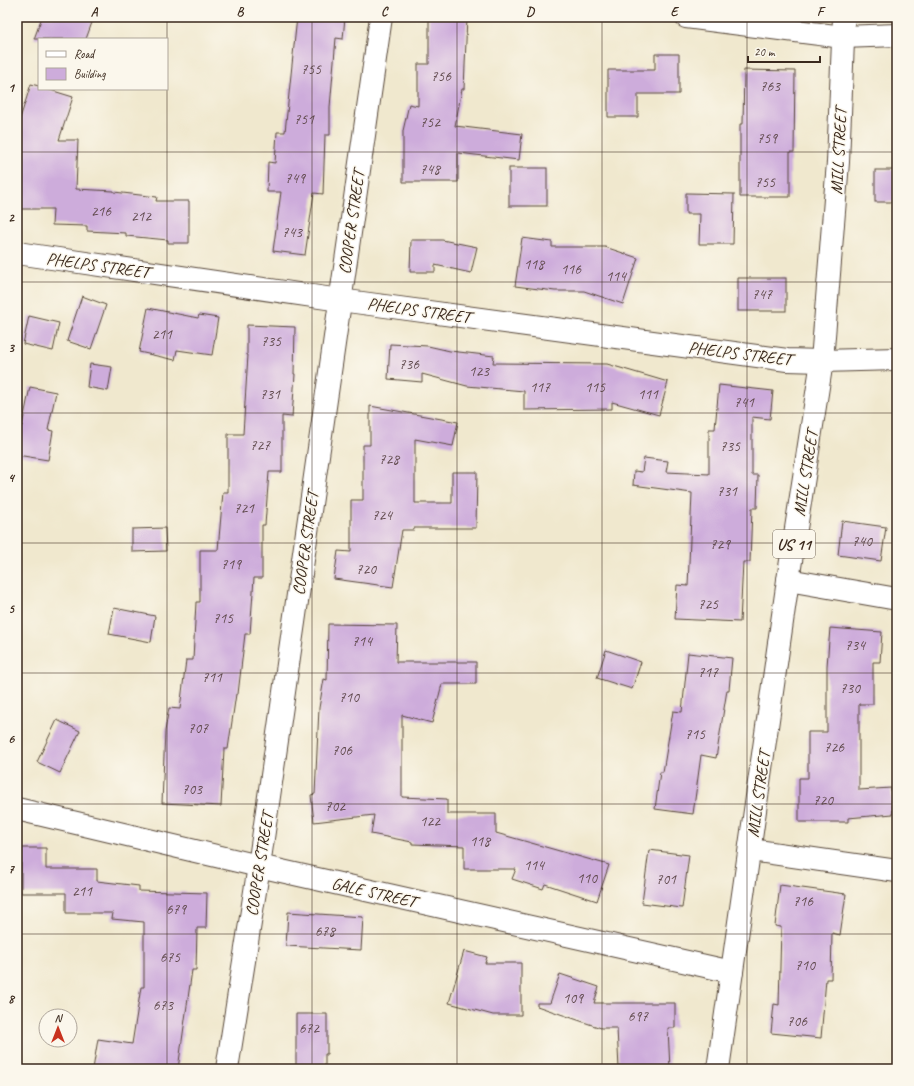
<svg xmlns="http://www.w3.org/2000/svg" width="914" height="1086" font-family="Caveat,sans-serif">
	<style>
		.building { fill: #cdacdb }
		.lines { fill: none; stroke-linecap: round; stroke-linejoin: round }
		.minor-casing { stroke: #564638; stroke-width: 24 }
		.highway-casing { stroke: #564638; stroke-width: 24 }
		.minor { stroke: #fff; stroke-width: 22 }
		.highway { stroke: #fff; stroke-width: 22 }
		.grid { fill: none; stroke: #3b2a1e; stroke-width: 1; stroke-opacity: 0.55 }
		.labels { text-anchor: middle; stroke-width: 3; stroke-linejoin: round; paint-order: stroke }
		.number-label { font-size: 15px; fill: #604a4d }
		.shield { fill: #fbf7ec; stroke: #75685c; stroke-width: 1 }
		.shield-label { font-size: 16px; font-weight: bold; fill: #3b2a1e }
		.street-label { font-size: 17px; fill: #3b2a1e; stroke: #fbf7ec }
		.neatline { fill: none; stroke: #3b2a1e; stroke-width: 1.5 }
		.grid-label { font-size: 13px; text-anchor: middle; font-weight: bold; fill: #3b2a1e }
	</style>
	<rect width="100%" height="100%" fill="#fbf7ec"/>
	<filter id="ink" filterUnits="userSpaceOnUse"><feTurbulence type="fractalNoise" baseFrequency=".025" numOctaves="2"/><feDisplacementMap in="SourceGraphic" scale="8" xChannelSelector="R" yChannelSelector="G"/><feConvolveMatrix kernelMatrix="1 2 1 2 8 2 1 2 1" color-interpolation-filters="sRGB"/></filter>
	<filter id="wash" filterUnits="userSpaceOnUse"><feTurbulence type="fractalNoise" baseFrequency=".012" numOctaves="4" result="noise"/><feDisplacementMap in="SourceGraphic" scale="16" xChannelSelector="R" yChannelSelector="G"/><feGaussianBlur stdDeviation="0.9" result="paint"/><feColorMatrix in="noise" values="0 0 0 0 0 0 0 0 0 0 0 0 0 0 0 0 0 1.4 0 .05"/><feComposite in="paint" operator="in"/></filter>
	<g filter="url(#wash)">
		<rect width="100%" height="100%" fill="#f0e8ce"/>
		<g id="blocks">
			<g class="building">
				<polygon points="42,17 94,17 86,39 34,39"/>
				<polygon points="297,17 345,17 343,39 336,38 330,107 330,135 325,135 323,194 314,193 305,255 273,251 281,192 267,192 268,162 275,163 277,132 285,132"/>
				<polygon points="429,17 467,17 464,89 462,89 455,126 522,134 519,160 458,153 458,182 403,182 403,131 409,104 418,106 418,64 429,64"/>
				<polygon points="655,54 679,54 679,94 638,94 638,117 608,117 608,70 655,70"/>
				<polygon points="744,70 795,71 794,152 790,152 790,197 740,197 740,124 743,124"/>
				<polygon points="31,84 39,86 39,89 47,89 73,97 59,140 78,140 76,189 114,191 114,192 157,197 156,201 189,201 189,243 168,243 168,240 126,236 126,233 87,231 87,226 52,225 53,209 17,209 17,128"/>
				<rect x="509" y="168" width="38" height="38"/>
				<rect x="875" y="170" width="22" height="32"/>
				<polygon points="686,193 734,194 733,244 699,244 700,214 686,214"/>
				<polygon points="522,238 552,242 552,247 605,247 638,258 623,304 584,291 555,291 515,286"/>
				<polygon points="411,240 442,240 477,247 471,273 435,265 435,272 410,272"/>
				<rect x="738" y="278" width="48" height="33"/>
				<polygon points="82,296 106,305 91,349 67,341"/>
				<polygon points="148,308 198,318 199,315 218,318 212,355 177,350 175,360 139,352"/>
				<polygon points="29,316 59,323 53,351 23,344"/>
				<polygon points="247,325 295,327 294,374 295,374 292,417 282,416 282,472 269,472 265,525 262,525 262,578 254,578 250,634 245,634 238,694 236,694 228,749 224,749 221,806 162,803 165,731 169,708 180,709 186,660 193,660 196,602 200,602 200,550 218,550 223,492 228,492 228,434 243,434 248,355 247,355"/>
				<polygon points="390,344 428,346 450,351 494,356 493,363 607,364 668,382 659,415 612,402 612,409 524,410 524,391 467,386 422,374 422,382 388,379"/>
				<polygon points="90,364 112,367 108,391 87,387"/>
				<polygon points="719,385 773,391 770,419 752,417 752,475 758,475 757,508 752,508 750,562 743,562 740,622 675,619 677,585 688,586 692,493 633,485 634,471 642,472 644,458 668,461 666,472 709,474 709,429 715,429"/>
				<polygon points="30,387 56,392 48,430 53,431 48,460 17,455 17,425 22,426"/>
				<polygon points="370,406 458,422 453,446 415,439 415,503 452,503 452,472 477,472 476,528 414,528 414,530 402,530 393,587 334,579 338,551 351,552 351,500 363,500 363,445 370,445"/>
				<polygon points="842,521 886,527 881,561 838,555"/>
				<polygon points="165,528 166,551 132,552 132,529"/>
				<polygon points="114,608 155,616 151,642 109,634"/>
				<polygon points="328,624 397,625 396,662 476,662 476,684 442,684 432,723 402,715 402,797 447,799 447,814 496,814 496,833 609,865 597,901 545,884 543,889 512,879 516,869 464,869 464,846 412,844 412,842 371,834 374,815 314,822 311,795 315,794 319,708 324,679 327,680"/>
				<polygon points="830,628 882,632 880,662 873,662 873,704 859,704 859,790 891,788 893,814 848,818 848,822 799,822 799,778 808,778 808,732 827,732 827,666"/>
				<polygon points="606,650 641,662 632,689 597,678"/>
				<polygon points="688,653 732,658 729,690 727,690 716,758 701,755 693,814 655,809 660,772 663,772 673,711 682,712"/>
				<polygon points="57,720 80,731 60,773 37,762"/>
				<polygon points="21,848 46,848 46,869 97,869 97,881 139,886 139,891 207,893 206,928 197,928 196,970 192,970 178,1069 93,1069 98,1039 132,1044 141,987 144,987 144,922 112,919 113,913 66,913 66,893 21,893"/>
				<polygon points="649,850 689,855 682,908 642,903"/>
				<polygon points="780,885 846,894 840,935 832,933 831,979 826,979 821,1038 771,1033 774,1004 779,1005 781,927 775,926"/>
				<polygon points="288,912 363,917 361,950 286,946"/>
				<polygon points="464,951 487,957 485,963 521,963 521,1015 493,1015 449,1003"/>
				<polygon points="560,974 599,987 594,1003 675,1003 675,1028 668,1028 670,1069 619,1069 617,1028 601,1028 537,1006 537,1003 550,1003"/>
				<polygon points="296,1014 327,1014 327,1054 325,1054 325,1069 296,1069"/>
			</g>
		</g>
	</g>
	<g filter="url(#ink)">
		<use href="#blocks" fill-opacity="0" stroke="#564638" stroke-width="1"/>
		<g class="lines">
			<g class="minor-casing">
				<g id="minor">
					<polyline points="686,17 843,37 897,35"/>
					<polyline points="17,253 340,300 787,360 822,361 897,359"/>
					<polyline points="788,580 897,599"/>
					<polyline points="17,809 259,866 732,972"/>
					<polyline points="751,850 897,871"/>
					<polyline points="227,1069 259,866 381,17"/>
				</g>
			</g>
			<g class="highway-casing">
				<polyline id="highway" points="718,1069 788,580 822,361 838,162 844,17"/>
			</g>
			<use href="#minor" class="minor"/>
			<use href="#highway" class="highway"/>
		</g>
	</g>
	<path class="grid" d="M167 17V39M312 17V1069M457 17V1069M602 17V1069M747 17V1069M167 39V89M167 89V1069M17 152H897M17 282H897M17 413H897M17 543H897M17 673H897M17 804H897M17 934H897"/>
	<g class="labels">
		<g class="number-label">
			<text x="311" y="74">755</text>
			<text x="441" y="81">756</text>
			<text x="770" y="91">763</text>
			<text x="304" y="124">751</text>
			<text x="430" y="127">752</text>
			<text x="767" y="143">759</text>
			<text x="430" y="174">748</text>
			<text x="295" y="183">749</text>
			<text x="765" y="187">755</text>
			<text x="101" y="216">216</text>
			<text x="141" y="221">212</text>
			<text x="292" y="237">743</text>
			<text x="534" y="269">118</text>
			<text x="571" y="274">116</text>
			<text x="616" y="281">114</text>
			<text x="762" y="299">747</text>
			<text x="162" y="339">211</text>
			<text x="271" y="346">735</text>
			<text x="409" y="369">736</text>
			<text x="479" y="376">123</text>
			<text x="540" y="392">117</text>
			<text x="595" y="392">115</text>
			<text x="270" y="399">731</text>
			<text x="648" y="399">111</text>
			<text x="744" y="407">741</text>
			<text x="260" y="450">727</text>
			<text x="730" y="451">735</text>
			<text x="389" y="464">728</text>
			<text x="727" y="496">731</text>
			<text x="244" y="513">721</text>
			<text x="382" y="520">724</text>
			<text x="862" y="546">740</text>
			<text x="720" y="549">729</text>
			<text x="231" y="569">719</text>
			<text x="366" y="574">720</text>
			<text x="708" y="609">725</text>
			<text x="223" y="623">715</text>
			<text x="362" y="646">714</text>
			<text x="855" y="650">734</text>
			<text x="708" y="677">717</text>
			<text x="212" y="682">711</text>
			<text x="850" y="693">730</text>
			<text x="349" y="702">710</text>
			<text x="198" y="733">707</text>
			<text x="695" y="739">715</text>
			<text x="834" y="752">726</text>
			<text x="342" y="755">706</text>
			<text x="192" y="794">703</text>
			<text x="823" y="805">720</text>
			<text x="335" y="811">702</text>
			<text x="430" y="826">122</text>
			<text x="480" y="846">118</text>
			<text x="534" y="870">114</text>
			<text x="587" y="883">110</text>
			<text x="666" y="884">701</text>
			<text x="82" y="896">211</text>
			<text x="803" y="906">716</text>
			<text x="176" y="914">679</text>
			<text x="325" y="936">678</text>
			<text x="170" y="962">675</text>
			<text x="805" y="970">710</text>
			<text x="573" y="1003">109</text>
			<text x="163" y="1010">673</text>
			<text x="638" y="1021">697</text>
			<text x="797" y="1026">706</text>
			<text x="309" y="1033">672</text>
		</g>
		<rect class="shield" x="773" y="530" width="42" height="28" rx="3"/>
		<g class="shield-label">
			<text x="794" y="550">US 11</text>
		</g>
		<g class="street-label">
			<text transform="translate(838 151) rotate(-87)" y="6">MILL STREET</text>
			<text transform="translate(351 222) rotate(-82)" y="6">COOPER STREET</text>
			<text transform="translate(98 265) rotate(8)" y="6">PHELPS STREET</text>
			<text transform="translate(419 310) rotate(8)" y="6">PHELPS STREET</text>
			<text transform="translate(740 353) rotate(7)" y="6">PHELPS STREET</text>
			<text transform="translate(805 473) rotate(-81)" y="6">MILL STREET</text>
			<text transform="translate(305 543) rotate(-82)" y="6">COOPER STREET</text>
			<text transform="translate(758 794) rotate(-82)" y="6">MILL STREET</text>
			<text transform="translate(259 864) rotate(-81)" y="6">COOPER STREET</text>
			<text transform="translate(374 892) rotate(13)" y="6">GALE STREET</text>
		</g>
	</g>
	<rect width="914" height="1086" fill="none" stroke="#fbf7ec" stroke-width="44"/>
	<rect x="38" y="38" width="130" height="52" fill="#fbf7ec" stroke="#aea59a"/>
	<rect x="46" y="51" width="20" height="6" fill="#ffffff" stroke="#aea59a"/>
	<text x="74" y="58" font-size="12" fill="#3b2a1e">Road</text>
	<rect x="46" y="68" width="20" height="12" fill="#cdacdb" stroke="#aea59a"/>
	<text x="74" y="78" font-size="12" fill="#3b2a1e">Building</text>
	<g transform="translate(58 1028)"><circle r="19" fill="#fbf7ec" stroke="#aea59a"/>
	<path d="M0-3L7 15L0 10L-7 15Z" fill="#c8321e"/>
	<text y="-6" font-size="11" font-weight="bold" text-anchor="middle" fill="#3b2a1e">N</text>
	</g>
	<path d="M748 56v6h72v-6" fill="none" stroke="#3b2a1e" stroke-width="2"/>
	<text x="754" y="56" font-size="12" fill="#3b2a1e" stroke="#fbf7ec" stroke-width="3" paint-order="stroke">20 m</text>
	<rect x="22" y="22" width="870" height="1042" class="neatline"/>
	<g class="grid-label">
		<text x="94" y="16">A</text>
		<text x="240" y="16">B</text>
		<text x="384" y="16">C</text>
		<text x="530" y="16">D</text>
		<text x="674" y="16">E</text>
		<text x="820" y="16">F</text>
		<text x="11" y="92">1</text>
		<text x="11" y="222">2</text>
		<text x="11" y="352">3</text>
		<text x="11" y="482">4</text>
		<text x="11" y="613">5</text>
		<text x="11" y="743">6</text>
		<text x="11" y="873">7</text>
		<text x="11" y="1003">8</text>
	</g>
</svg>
